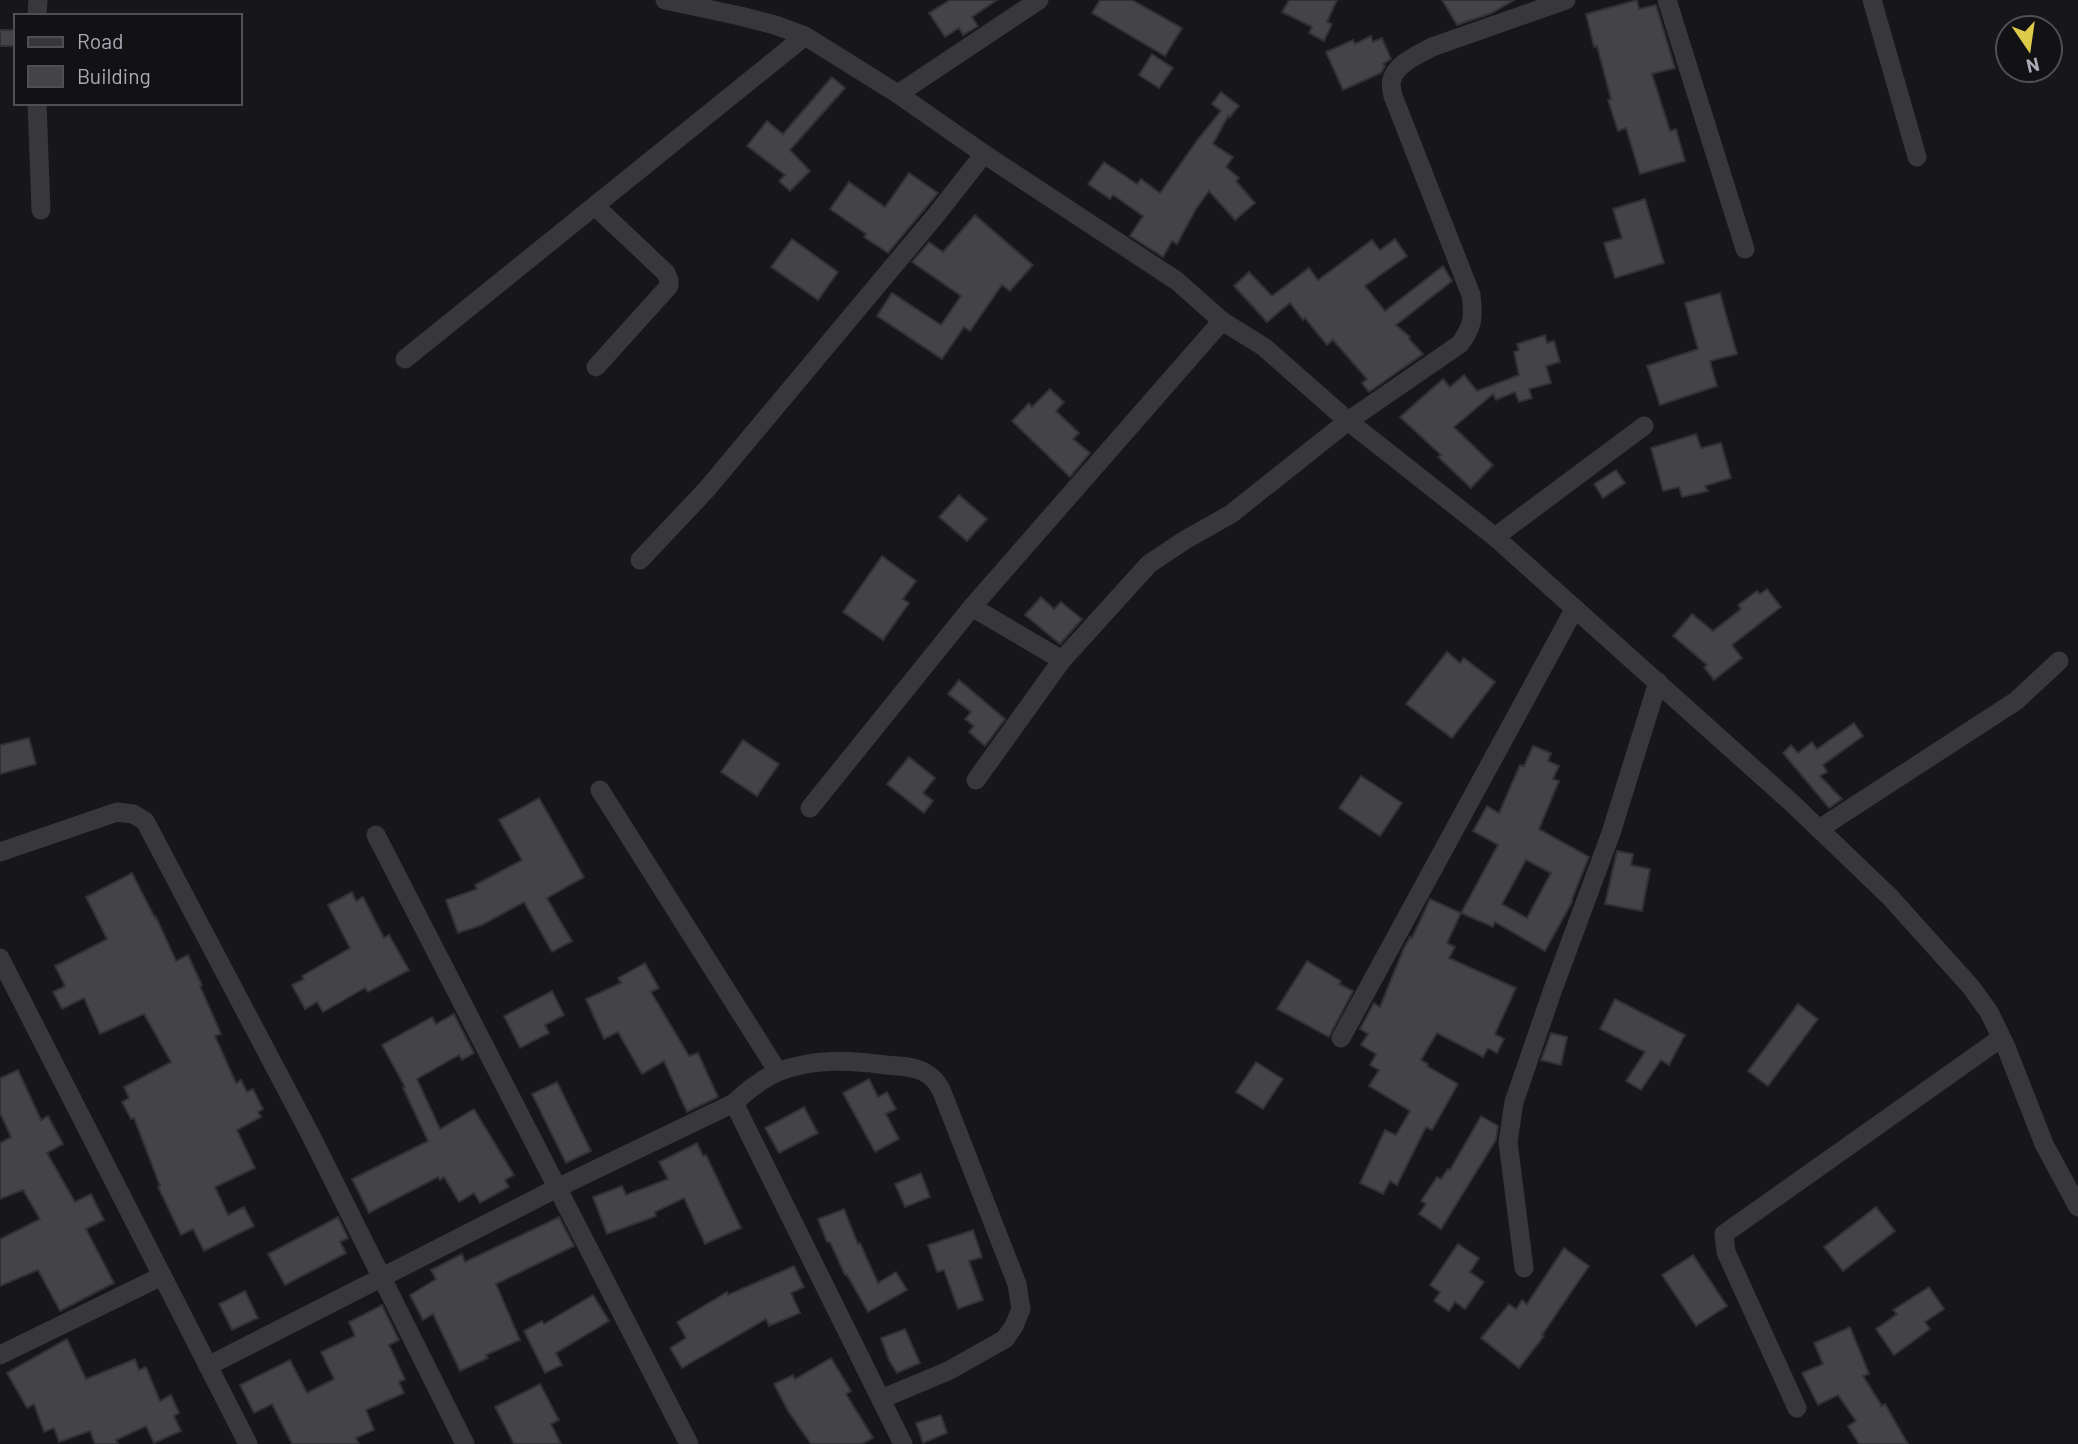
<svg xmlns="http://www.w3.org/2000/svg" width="2078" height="1444" font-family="Barlow,sans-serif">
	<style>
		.building { fill: #444348; stroke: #313134; stroke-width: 2; fill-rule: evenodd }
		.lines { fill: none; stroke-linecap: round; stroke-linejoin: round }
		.street { stroke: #38383c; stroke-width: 19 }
	</style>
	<rect width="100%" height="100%" fill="#171618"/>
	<g class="building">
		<polygon points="950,0 997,0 972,17 978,26 963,35 959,28 945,37 929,13"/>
		<polygon points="1100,0 1132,0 1182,28 1165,56 1092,13"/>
		<polygon points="1289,0 1337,0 1327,22 1332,24 1324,41 1309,33 1312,27 1282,12"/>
		<polygon points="1442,0 1514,0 1492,13 1457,25"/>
		<polygon points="1637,0 1639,9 1656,5 1675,68 1652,74 1670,131 1676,129 1685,161 1640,174 1626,128 1618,131 1608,100 1611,99 1597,46 1594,47 1586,14"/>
		<rect x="0" y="30" width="16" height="16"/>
		<polygon points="1371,36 1373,42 1382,38 1391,59 1383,64 1385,66 1381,73 1343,90 1326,52 1353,40 1355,44"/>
		<polygon points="1152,54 1173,68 1159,88 1139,75"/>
		<polygon points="832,77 845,88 790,150 810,171 790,191 779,181 785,175 747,146 767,121 783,134"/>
		<polygon points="1221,92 1239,106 1229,118 1228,116 1213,144 1233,157 1226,167 1239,178 1236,181 1255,203 1235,220 1209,191 1196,209 1177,244 1172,241 1163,257 1130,236 1143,216 1113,195 1110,199 1088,184 1104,162 1137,184 1141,179 1160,193 1198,139 1221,111 1212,104"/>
		<polygon points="909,173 938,193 888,253 864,237 866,234 830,209 849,182 885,207"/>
		<polygon points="1645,199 1664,263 1615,278 1604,243 1622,238 1613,209"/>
		<polygon points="975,215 1033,265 1010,291 1002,285 970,331 964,327 942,359 877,316 892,293 941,325 961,296 912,262 929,242 943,252"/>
		<polygon points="792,239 838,272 818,300 771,267"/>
		<polygon points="1395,239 1407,256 1365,286 1385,311 1443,266 1452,281 1396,325 1410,337 1409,339 1423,354 1369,392 1362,383 1367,379 1333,340 1327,345 1305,318 1303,320 1290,303 1267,322 1234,286 1249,272 1272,296 1309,268 1318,280 1372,240 1380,250"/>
		<polygon points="1720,293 1737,354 1710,361 1717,386 1660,405 1647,366 1698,349 1685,303"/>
		<polygon points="1545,335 1547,343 1554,341 1560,362 1546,366 1551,383 1529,389 1532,398 1519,402 1515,392 1496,400 1493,394 1454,427 1493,465 1471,488 1438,457 1441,455 1400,417 1443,379 1450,387 1464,375 1477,391 1519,375 1514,352 1519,350 1517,344"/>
		<polygon points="1050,389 1064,402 1056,411 1079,433 1073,439 1090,453 1070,477 1012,421 1029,403 1032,407"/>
		<polygon points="1696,434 1701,448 1721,443 1731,478 1705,486 1708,491 1682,497 1679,487 1663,491 1651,448"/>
		<polygon points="1616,470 1625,483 1603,498 1594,484"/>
		<polygon points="959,495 987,519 967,541 939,517"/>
		<polygon points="882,556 916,581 903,599 909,603 883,640 843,612"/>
		<polygon points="1767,589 1781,607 1732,645 1742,658 1714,680 1704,667 1707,665 1673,636 1692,614 1713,631 1741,609 1738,605 1757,591 1760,594"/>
		<polygon points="1041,597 1054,609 1061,602 1082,619 1060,644 1025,615"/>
		<polygon points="1447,652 1460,663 1464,658 1495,682 1452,738 1406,704"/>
		<polygon points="959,680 1005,719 985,746 969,732 974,726 965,719 971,712 948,694"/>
		<polygon points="1854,723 1863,736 1823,765 1827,772 1820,776 1842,799 1829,808 1783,753 1791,745 1798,753 1812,742 1817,749"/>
		<polygon points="29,738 36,764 0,774 0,745"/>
		<polygon points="743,740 779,764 757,796 721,772"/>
		<path d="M1533 746 1551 753 1548 761 1559 766 1553 779 1559 781 1539 829 1589 857 1572 899V902L1545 951 1495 922 1493 927 1461 913 1498 845 1473 831 1487 806 1499 813 1520 765 1524 766ZM1526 860 1551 873 1527 918 1502 904Z"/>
		<polygon points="909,757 935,778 923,793 933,801 924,813 887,784"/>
		<polygon points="1361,776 1402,803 1380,836 1339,808"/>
		<polygon points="539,798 584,877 547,898 572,941 552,952 524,902 482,925 458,933 446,900 477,889 475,885 522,860 499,820"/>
		<polygon points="1617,851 1633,854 1631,865 1650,869 1642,911 1605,904"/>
		<polygon points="132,873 155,918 156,917 176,961 188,955 202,985 200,986 221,1034 215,1036 236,1083 241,1080 247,1092 253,1089 263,1109 258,1112 261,1117 237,1130 255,1168 215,1187 228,1215 244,1207 254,1226 204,1251 193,1229 181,1235 158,1187 160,1186 134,1118 131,1119 122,1102 129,1098 124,1087 171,1062 144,1014 100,1034 84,998 62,1009 53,992 65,986 55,966 107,939 86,897"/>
		<polygon points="352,892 356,901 363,897 384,938 389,935 409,970 368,992 365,988 323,1012 317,1002 305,1009 292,985 304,979 302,976 350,948 328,905"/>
		<polygon points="1430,899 1461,913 1447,943 1455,947 1449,958 1516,988 1495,1034 1504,1039 1497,1053 1488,1048 1483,1057 1437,1033 1421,1060 1428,1064 1427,1066 1458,1084 1432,1130 1426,1127 1397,1185 1390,1181 1383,1194 1360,1183 1385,1130 1396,1135 1410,1111 1369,1086 1379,1070 1370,1065 1376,1054 1361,1045 1368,1034 1360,1029 1374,1003 1380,1007 1404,948 1410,937 1412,938"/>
		<polygon points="1307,961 1341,981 1339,984 1353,991 1329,1037 1277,1009"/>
		<polygon points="645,963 659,988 651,992 689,1056 698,1053 718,1097 687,1112 664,1061 642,1074 618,1032 604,1039 586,999 621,983 618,978"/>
		<polygon points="552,991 564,1015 545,1025 549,1033 520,1048 504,1016"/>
		<polygon points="1615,999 1685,1035 1669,1065 1661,1060 1641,1090 1626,1081 1645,1052 1600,1029"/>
		<polygon points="1798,1004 1818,1019 1768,1086 1748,1071"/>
		<polygon points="454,1014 474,1053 462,1060 459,1055 417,1079 440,1129 474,1109 514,1175 505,1180 509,1187 480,1203 474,1193 459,1202 444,1177 440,1180 438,1177 369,1213 352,1179 428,1141 403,1088 405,1087 382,1045 432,1017 436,1024"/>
		<polygon points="1551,1033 1567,1037 1561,1065 1541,1060"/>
		<polygon points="1256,1062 1283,1079 1263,1109 1236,1092"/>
		<polygon points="18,1070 41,1120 48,1116 63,1144 47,1153 75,1202 91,1194 104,1220 86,1229 114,1283 60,1311 38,1270 0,1286 0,1239 40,1219 23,1190 0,1199 0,1143 11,1137 0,1113 0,1078"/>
		<polygon points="869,1079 878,1097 887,1092 896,1109 886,1114 899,1139 875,1152 843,1093"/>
		<polygon points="557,1082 591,1151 566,1163 532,1094"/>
		<polygon points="804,1107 818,1133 779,1153 765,1128"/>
		<polygon points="1481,1116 1498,1126 1496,1140 1441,1229 1419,1214 1426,1204 1421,1201 1437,1177 1441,1179 1448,1169 1450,1170"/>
		<polygon points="697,1143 703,1156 706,1155 741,1228 705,1244 684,1198 655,1212 656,1216 607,1234 593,1197 622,1186 626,1195 668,1179 659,1162"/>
		<polygon points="921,1173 930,1197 905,1207 895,1184"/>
		<polygon points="1876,1207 1895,1231 1843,1271 1824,1247"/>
		<polygon points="844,1209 858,1244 860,1243 878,1283 896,1272 907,1290 868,1312 847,1275 845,1275 830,1242 827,1242 818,1219"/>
		<polygon points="338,1217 348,1238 340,1242 346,1253 285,1285 268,1254"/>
		<polygon points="559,1217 574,1246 496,1284 520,1340 486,1355 488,1358 460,1371 433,1314 423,1320 410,1295 436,1279 431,1270 462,1254 465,1262"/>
		<polygon points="973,1230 982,1257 969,1261 983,1300 958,1309 944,1270 937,1272 928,1245"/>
		<polygon points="1458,1244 1479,1258 1470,1272 1484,1282 1465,1309 1455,1302 1449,1311 1434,1301 1440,1292 1430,1285"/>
		<polygon points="1564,1248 1589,1266 1542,1335 1544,1336 1519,1368 1481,1338 1509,1304 1516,1309 1522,1300 1527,1304"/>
		<polygon points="1693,1255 1727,1306 1696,1326 1662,1275"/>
		<polygon points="794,1266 804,1287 791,1293 800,1313 769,1326 766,1319 682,1368 670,1348 686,1338 677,1322 727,1292 728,1295"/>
		<polygon points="1929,1287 1944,1309 1925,1322 1930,1329 1894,1355 1876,1329 1897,1314 1893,1310"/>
		<polygon points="245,1291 258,1318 232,1330 219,1304"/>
		<polygon points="593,1295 609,1321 556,1353 562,1365 545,1373 524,1331 542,1321 544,1324"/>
		<polygon points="382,1305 399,1340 389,1345 405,1379 399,1382 404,1393 366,1410 374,1430 356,1438 359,1444 292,1444 272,1404 254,1413 240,1385 290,1360 307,1393 334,1379 321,1352 355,1336 349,1322"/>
		<polygon points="1850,1327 1869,1374 1863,1376 1882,1406 1885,1404 1908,1444 1859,1444 1848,1426 1856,1421 1838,1395 1818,1405 1802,1373 1823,1364 1814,1343"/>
		<polygon points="905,1329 920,1363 897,1373 889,1360 881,1338"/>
		<polygon points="67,1339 86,1379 135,1359 139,1370 146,1367 160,1401 171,1395 179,1413 174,1416 181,1431 154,1443 146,1426 116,1440 118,1444 95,1444 90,1431 59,1442 54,1428 44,1432 34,1404 27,1408 7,1373"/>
		<polygon points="831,1358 851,1391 846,1394 873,1438 862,1444 811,1444 788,1411 774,1384 793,1375 795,1379"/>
		<polygon points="540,1384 559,1420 551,1424 561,1444 514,1444 495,1407"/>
		<polygon points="941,1415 947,1433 923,1443 916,1423"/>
	</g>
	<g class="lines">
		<g class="street">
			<polyline points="665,0 740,16 775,25 805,36 898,94 984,154 1177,281 1222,321 1264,347 1348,421 1495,537 1793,804 1890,897 1971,987 1989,1012 2006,1047 2044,1144 2078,1207"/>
			<polyline points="1667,0 1745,249"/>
			<polyline points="1872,0 1917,157"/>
			<polyline points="37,16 38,0"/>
			<polyline points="898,94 1039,0"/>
			<polyline points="37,103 41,210"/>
			<polyline points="595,206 666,273 669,280 669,286 596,367"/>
			<polyline points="405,359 805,36"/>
			<polyline points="1495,537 1644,426"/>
			<polyline points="640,560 707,489 936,215 984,154"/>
			<polyline points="972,607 1062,660"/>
			<path d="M976 780 1062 660 1149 564 1185 540 1231 514 1348 421 1460 344C1473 326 1474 317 1471 295L1393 96C1392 91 1390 84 1392 79 1397 63 1418 55 1432 47L1566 0"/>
			<polyline points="600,790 778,1072"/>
			<polyline points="810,808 972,607 1222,321"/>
			<polyline points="1819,829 2016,701 2059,661"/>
			<polyline points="376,835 689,1444"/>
			<polyline points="0,852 117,812 133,814 145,821 309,1132 465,1444"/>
			<polyline points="0,958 248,1444"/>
			<polyline points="1341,1038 1575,608"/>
			<polyline points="734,1103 903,1444"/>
			<polyline points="1524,1268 1508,1142 1514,1102 1553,989 1611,833 1658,682"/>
			<polyline points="0,1355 162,1276"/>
			<path d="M208 1366 557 1188 734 1103C747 1091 761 1079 778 1072 813 1058 850 1060 886 1065 899 1066 913 1066 924 1072 933 1077 937 1082 942 1092L1017 1284 1021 1309 1014 1326 1005 1339 948 1371 881 1399"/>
			<polyline points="1797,1408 1726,1252 1724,1234 2001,1038"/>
		</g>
	</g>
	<rect x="14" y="14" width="228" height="91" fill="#121113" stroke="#4f4f54" stroke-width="2"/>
	<rect x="28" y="37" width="35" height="10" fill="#38383c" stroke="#4f4f54" stroke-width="2"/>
	<text x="77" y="49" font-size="21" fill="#aaabb6">Road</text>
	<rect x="28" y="66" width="35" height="21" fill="#444348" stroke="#4f4f54" stroke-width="2"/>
	<text x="77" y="84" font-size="21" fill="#aaabb6">Building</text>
	<g transform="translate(2029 49) rotate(167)"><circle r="33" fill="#121113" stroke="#4f4f54" stroke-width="2"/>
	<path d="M0-5L12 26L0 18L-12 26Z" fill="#ddca49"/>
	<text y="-10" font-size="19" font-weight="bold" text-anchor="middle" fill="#aaabb6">N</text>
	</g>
</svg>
